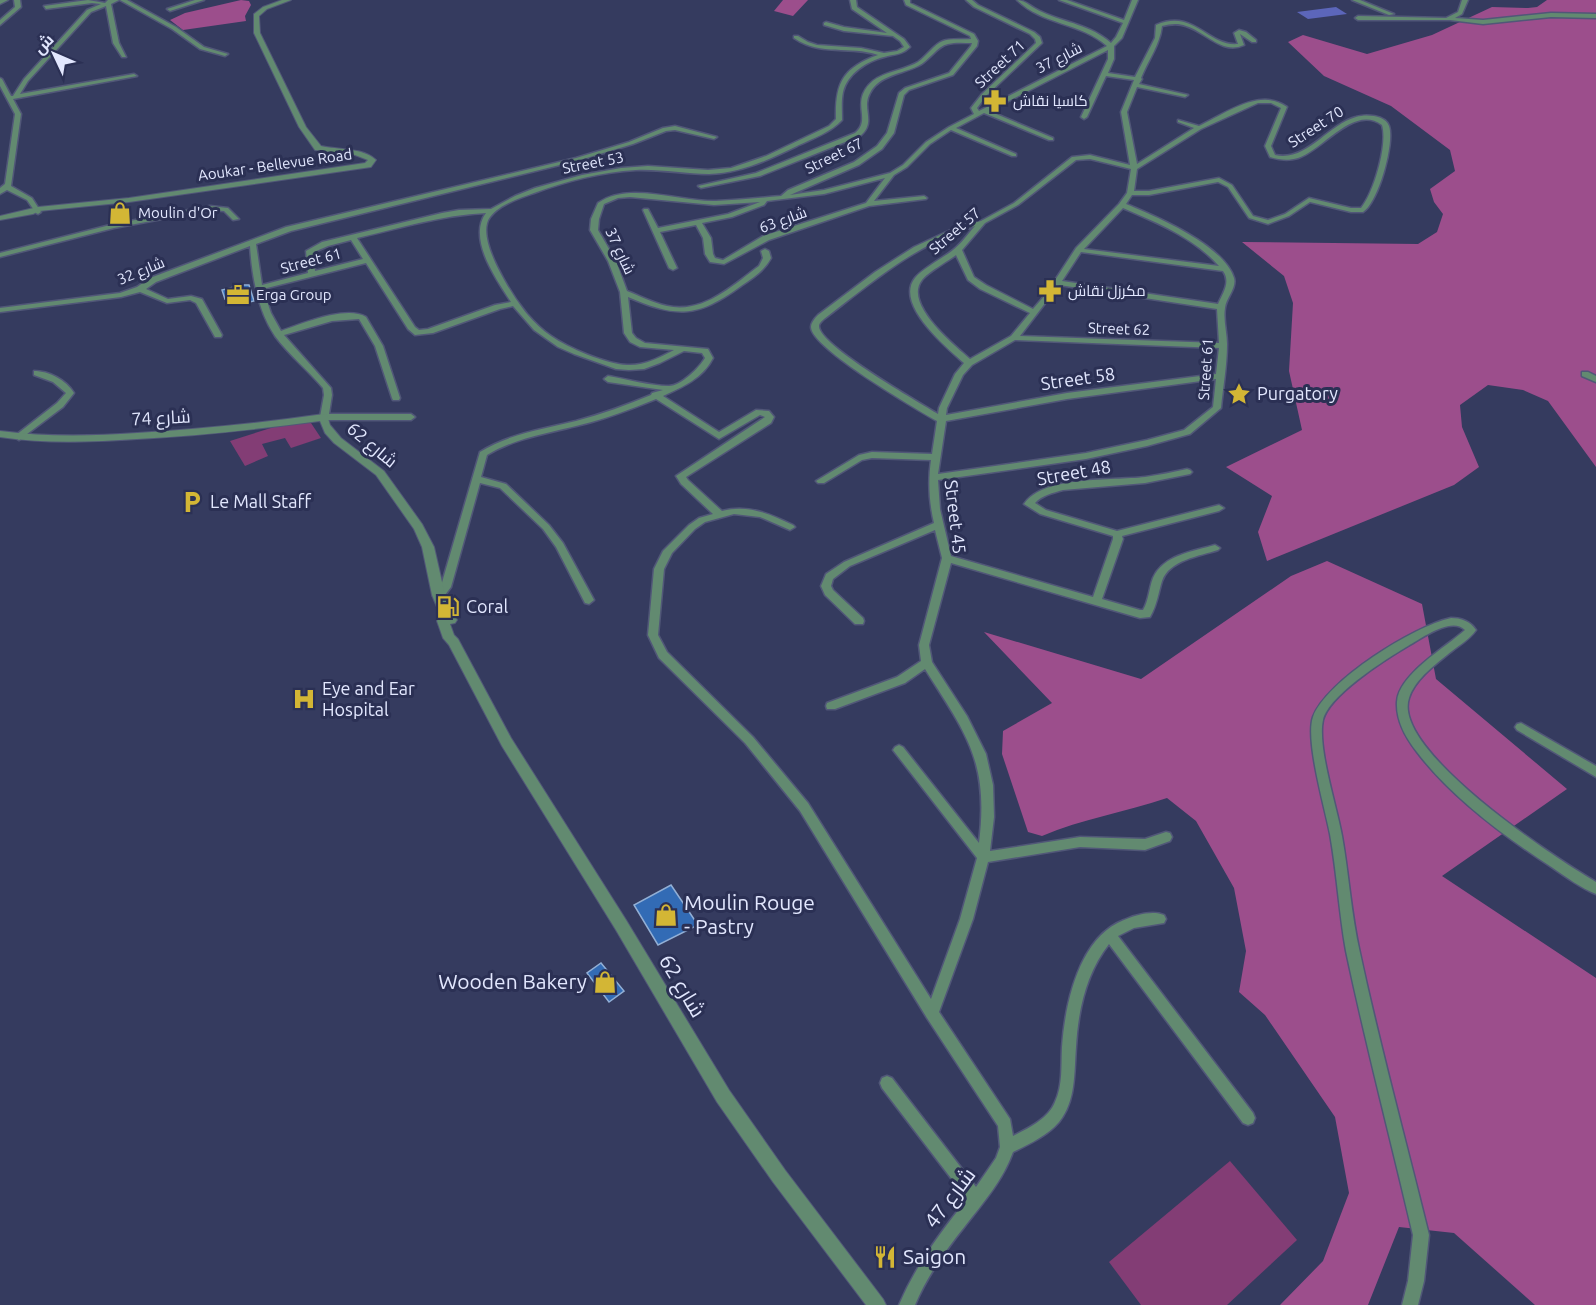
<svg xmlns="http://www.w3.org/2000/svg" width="1596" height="1305" font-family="Ubuntu,Cairo,sans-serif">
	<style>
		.green { fill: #833d75 }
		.forest { fill: #9c4e8c }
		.water { fill: #5c66ba }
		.building { fill: #326bb5; stroke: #92afd5; stroke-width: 1.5 }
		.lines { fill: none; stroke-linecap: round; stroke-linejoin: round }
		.minor-casing { stroke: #515778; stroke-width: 3 }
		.tertiary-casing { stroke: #515778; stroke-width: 2 }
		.minor { fill: #628a70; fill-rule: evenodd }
		.tertiary { fill: #628a70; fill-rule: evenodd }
		.labels { text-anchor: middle; stroke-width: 6; stroke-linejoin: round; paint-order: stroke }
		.far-street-label { font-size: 15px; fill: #e2e7fe; stroke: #2b3054 }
		.far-poi-label { font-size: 15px; fill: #e2e7fe; stroke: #2b3054; text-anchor: start }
		.street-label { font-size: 18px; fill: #e2e7fe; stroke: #2b3054 }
		.poi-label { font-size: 18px; fill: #e2e7fe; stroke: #2b3054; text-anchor: start }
		.near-poi-label { font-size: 21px; fill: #e2e7fe; stroke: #2b3054; text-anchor: start }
		.near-street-label { font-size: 21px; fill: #e2e7fe; stroke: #2b3054 }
	</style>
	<rect width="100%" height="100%" fill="#353b5f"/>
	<g class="green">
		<polygon points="309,420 321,438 291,448 285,438 262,444 268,456 245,466 230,441 274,427"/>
		<polygon points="1230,1161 1297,1240 1227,1305 1141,1305 1109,1262"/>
	</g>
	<g class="forest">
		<polygon points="241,0 249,1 251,5 245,16 246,21 183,30 170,20 185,13"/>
		<polygon points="783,0 808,0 793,16 774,11"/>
		<polygon points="1547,0 1596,0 1596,467 1548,401 1523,390 1488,385 1460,405 1462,427 1479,467 1454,485 1267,561 1258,532 1272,496 1226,467 1302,430 1289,371 1293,303 1284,276 1242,242 1418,244 1437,232 1443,214 1434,202 1430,189 1455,171 1450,150 1391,106 1324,76 1288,42 1303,35 1367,54 1432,35 1492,7 1528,8 1537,7"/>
		<path d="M1327 561 1422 604 1436 679 1567 789 1442 876 1596 978V1305H1535L1454 1233 1399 1227 1368 1305H1280L1323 1261 1349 1193 1335 1117 1265 1015 1239 992 1246 951 1234 888 1196 821 1167 798C1125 812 1082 819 1042 836L1028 832 1002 754 1003 731 1052 703 984 632 1141 679 1291 576Z"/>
	</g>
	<polygon class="water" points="1336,7 1347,14 1308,19 1297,12"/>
	<g class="building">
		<polygon points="242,285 249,285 254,301 236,305 234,297 225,299 222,290"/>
		<polygon points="671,885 698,925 658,945 634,905"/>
		<polygon points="601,963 624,991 609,1002 587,973"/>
	</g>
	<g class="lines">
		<g class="minor-casing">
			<g id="minor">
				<polygon points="0,0 8,0 0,4"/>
				<polygon points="14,0 20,0 21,7 0,25 0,20 15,7"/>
				<polygon points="88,0 105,3 108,0 119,0 111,4 119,43 126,57 122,57 113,43 106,6 91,12 28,81 20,94 134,74 137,76 13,99 21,114 11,186 32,198 41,212 38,214 36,213 27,200 7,190 0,194 0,188 5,184 15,114 0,86 0,78 2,79 11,96 13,96 24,79 87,10 101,4 92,3 46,9 44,6"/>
				<polygon points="120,0 127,0 176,27 204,47 228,54 225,56 200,49 172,29"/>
				<polygon points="195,0 204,0 170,11 167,9"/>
				<path d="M850 0H856L857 7 904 39 910 47C902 55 894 54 884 57 867 61 847 74 843 92 841 101 842 111 842 120 831 132 814 138 799 145 770 159 742 173 709 174 685 174 661 169 636 170 602 172 566 181 534 193 520 198 500 204 490 217 474 238 513 297 527 314 534 322 542 330 551 336 568 348 606 364 627 365 644 366 659 358 674 350L640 347 630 342 624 333 620 292 608 261 590 230 591 219 598 203C628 181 680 202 716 201 737 200 759 198 781 196L788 190 854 162 877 146 887 133 899 93 905 88 949 73 971 46 972 43C964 43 956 42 948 44 937 46 929 61 918 66 902 74 879 75 870 93 861 109 877 122 860 136L760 176 701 188 698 186 756 173 855 133C869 122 857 108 863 94 873 71 899 73 918 62 927 56 934 44 943 41 951 38 963 40 971 39L970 36 906 5 904 0H910V3L974 34 978 41 977 46 953 75 909 90 904 95 894 133 882 149 859 165 790 195 824 190 890 173 903 165 926 142 949 127 974 114 971 108 982 94 1036 43 1035 39 1030 34 974 7 966 0H972L978 5 1034 32 1040 37 1042 43 986 96 977 108 979 111 1107 46C1080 22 1042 25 1017 0 1026 0 1033 9 1042 12 1066 23 1091 25 1111 43L1116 37 1123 23 1059 0H1067L1124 20 1132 0H1138L1122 38 1114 46V59L1108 73 1135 77 1155 38 1156 25C1194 8 1208 47 1238 44L1234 33 1239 30 1246 32 1256 40V42H1252L1240 34 1244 45C1222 55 1206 32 1186 26 1178 23 1170 24 1162 26 1160 45 1148 60 1141 78L1142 79 1139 84 1188 95 1185 97 1137 87 1127 112 1137 164 1194 128 1178 122V120L1199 126C1225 114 1260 87 1287 107L1271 146 1275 155C1307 162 1327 125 1356 117 1366 114 1385 115 1389 126 1395 143 1378 203 1363 212H1351L1310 202 1289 216 1268 224 1249 218 1228 187 1218 182 1149 195H1132L1126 204C1155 216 1224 245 1234 278 1237 288 1226 298 1225 308 1223 319 1227 333 1227 344 1227 366 1223 387 1221 408L1190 434 1147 446 1086 459 938 480 940 509 951 556 1093 597 1113 539V536L1040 514 1024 504C1044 475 1112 481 1145 477 1159 475 1173 472 1187 469L1190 470 1192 472 1190 474 1145 483 1063 490C1053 493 1042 495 1035 503L1046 510 1117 531 1219 505 1224 508 1219 511 1122 536 1123 539 1102 599 1140 610H1143C1149 600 1149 588 1153 578 1163 555 1194 551 1215 545L1220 548 1218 550C1200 556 1169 560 1162 581 1158 594 1157 605 1150 617L1140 618 951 563 929 645 932 662 967 716 986 754 993 785 994 817 990 851 1080 837 1145 839 1166 832 1170 833 1172 837 1170 841 1145 850 1080 847 988 862 973 919 939 1012 1010 1119 1013 1136C1029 1128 1048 1119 1055 1102 1063 1085 1061 1065 1062 1047 1065 1004 1079 937 1124 920 1135 915 1153 910 1164 915L1166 919 1164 923 1134 928 1118 936 1253 1113 1255 1118 1253 1123 1248 1125 1243 1123 1109 944C1086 973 1078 1011 1076 1047 1074 1073 1076 1101 1059 1122 1047 1136 1029 1144 1013 1152 1003 1180 983 1203 965 1226 945 1251 927 1276 915 1305H899C916 1265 940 1233 967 1199L882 1088 880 1083 882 1078 887 1076 892 1078 976 1187 996 1158 1000 1147 998 1126 927 1018 800 811 745 743 659 658 648 635 654 569 663 551 689 525 699 518 713 514 681 484 676 476 765 417 760 415 719 439 656 399C631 409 606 419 580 425 549 433 515 438 487 455L481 477 506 484 549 525 563 543 594 600 589 604 585 603 556 547 543 529 500 488 480 483 451 587 442 599 438 600 433 596 441 586 480 452C509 434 543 429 576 421 602 414 627 405 651 395L652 393 663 390 608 382 604 379 608 376C626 379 651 386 669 386 681 386 699 368 705 358L702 353 684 351 660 363 644 369 629 370 616 369 574 354 558 347 534 330 513 306 500 309 433 333 415 335 408 329 366 263 263 289 271 313 281 331C302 324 346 305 366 317L383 346 400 398 399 400H393L392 398 375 346 359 319 332 321 284 335 331 388 332 395 329 414H411L415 417 411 420H324L320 417 324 395 323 388C308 370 289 355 275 336 258 311 252 277 250 246L156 282 146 289 168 299 191 296 202 299 222 335 221 337H215L196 303 190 300 167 303 140 292 121 297 0 312V308L120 293 137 287 150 278 286 227 576 158 629 142 663 128 675 126 717 137 714 139 675 130 666 131 633 144 580 160 291 231 256 244 262 285 308 273 306 251 322 242 442 213 459 210 491 209 515 196 535 188 582 175 621 168 648 166 708 170 731 168 766 156 829 126 836 119C835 84 842 68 878 55 849 45 822 57 794 38V36H798L808 42 817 45 861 48 884 53 897 51 904 47 900 41 893 36 844 31 824 25V23L826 22 844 27 887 33 852 9ZM1108 50V59L1081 117 1084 119 1087 117 1106 76 1134 80 1121 112 1130 165 1090 155 1072 157 1014 203 981 221 957 227 914 247 875 272 818 315C815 318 811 323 811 327 811 348 916 409 937 421L932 454 872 452 859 455 816 481 818 483H824L862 460 872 458 931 460C928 481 929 502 934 523L844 562 826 574 821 586 825 595 855 624H863L864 621 863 618 833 590 831 586 833 579 850 566 935 530 942 558 919 645 921 661 897 677 827 703 826 706 827 709H835L905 683 925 669C967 735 989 762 979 843L903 747 899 745 895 747 893 750 977 858 960 919 931 999 808 803 753 737 667 652 658 635 664 569 672 553 695 529 705 522 734 514 760 517 790 530 795 527 793 525C770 514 748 504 722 511L688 480 686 477 771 423 774 417 769 411 756 410 719 432 663 396C683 387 703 378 713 358L708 349 645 343 636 338 632 333 628 297C677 318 697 318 741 286 753 278 764 271 771 258L769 251 765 249 761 251 763 258 759 266C732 286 703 314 667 306 653 303 640 296 627 291L616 261 598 230 599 219 604 204 618 198 630 197 714 205 760 202 728 214 658 228 648 209H644L643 210 669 268 673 270 677 268 660 232 696 225 703 238 705 254 710 262 724 264 769 240 869 206 926 199 927 198 924 196 874 201 894 175 907 167 930 144 951 130 1012 156H1016V154L956 128 984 113 1049 140H1053V138L989 111ZM1258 103H1271L1281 108 1265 146 1270 157C1280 160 1288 161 1298 158 1323 150 1354 104 1382 125 1388 144 1374 192 1361 208H1351L1309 198 1285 214 1268 220 1253 216 1232 185 1219 178 1149 191H1134L1137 169 1201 129ZM1090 159 1131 169 1127 193 1119 204 1076 248 1046 294 1033 309 986 285 974 277 962 250 985 223 1018 205 1076 160ZM885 178 866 203 763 236 723 260 715 258 713 254 711 238 702 223 732 217 764 205 767 201 824 194ZM1123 208C1158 223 1193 237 1219 266L1084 249ZM486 213C467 239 497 280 511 302L495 305 428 329 419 330 415 327 357 238C400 228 442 215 486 213ZM975 226C968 234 961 244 953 250 943 258 922 269 915 278 894 304 947 348 964 363L955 374 939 408 938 414C920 403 818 345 819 326 819 323 822 321 824 319 871 283 917 243 975 226ZM351 240 363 259 315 271 314 252 328 246ZM1081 252 1223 271C1231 282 1223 293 1218 304L1062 281ZM956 255 968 280 980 289 1030 313 1011 336 970 359C954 345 903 304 922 280 927 273 948 261 956 255ZM1059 285 1217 309 1219 343 1020 336ZM1015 340 1219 348 1216 374 1067 393 946 415 947 408 963 375 972 365ZM1216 379 1213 407 1184 430 1147 440 1086 453 938 474 946 421 1067 399Z"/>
				<polygon points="1352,0 1360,0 1394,14 1389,15"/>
				<polygon points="1462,0 1468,0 1462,14 1455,18 1483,20 1551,13 1596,14 1596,18 1551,17 1483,24 1450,20 1358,20 1355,18 1358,16 1446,18 1458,12"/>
				<polygon points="210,206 228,208 239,219 233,220 224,211 210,210 114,228 0,257 0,253 114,224"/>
				<path d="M34 371C49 371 66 380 74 393L63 407 19 440 15 437 16 435 57 403 66 393 53 382 34 375Z"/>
				<polygon points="1582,372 1588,372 1596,376 1596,382 1582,376"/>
				<path d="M1451 618C1461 618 1470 621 1476 630 1470 639 1461 644 1452 651 1437 663 1415 679 1409 698 1391 750 1556 859 1596 882V894C1581 888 1566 877 1553 868 1505 837 1451 797 1417 752 1406 738 1396 721 1397 702 1398 675 1446 647 1465 630 1451 616 1421 639 1408 646 1386 659 1329 695 1323 720 1317 747 1337 807 1342 836 1349 875 1351 914 1360 953 1380 1047 1406 1141 1429 1235L1424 1281 1418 1305H1402L1408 1281 1413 1235C1391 1140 1366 1046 1346 951 1339 912 1337 873 1330 834 1325 808 1305 740 1313 717 1326 681 1414 626 1451 618Z"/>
				<polygon points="1521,723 1596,766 1596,777 1517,730 1515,727 1517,724"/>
			</g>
		</g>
		<g class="tertiary-casing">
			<g id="tertiary">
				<path d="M282 0H291L267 9 259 16 260 33 306 127 321 146C338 150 362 147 376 160L371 167 129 202 39 211 33 214 0 220V216L38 207 129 198 365 163 368 160 355 155 315 150 299 127 254 33V14L263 7Z"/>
				<path d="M324 414 327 415 330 425 341 438 384 471 422 524 434 547 447 604 457 620 455 623 450 624 454 635 458 639 511 738 626 920 729 1090 785 1170 883 1299 886 1305H866L773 1182 717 1102 616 930 502 746 449 645 443 638 437 621 440 614 432 595 422 547 414 529 376 475 334 443 325 433 320 421C259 429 198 436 137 439 91 442 46 444 0 437V431C46 437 91 436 137 433 200 429 262 423 324 414Z"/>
			</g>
		</g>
		<use href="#minor" class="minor"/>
		<use href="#tertiary" class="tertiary"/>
	</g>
	<defs>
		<g id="pharmacy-bare" transform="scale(1.8)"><path d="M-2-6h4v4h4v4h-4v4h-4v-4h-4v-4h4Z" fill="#d3b635" stroke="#2b3054" stroke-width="2.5" paint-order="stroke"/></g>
		<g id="shop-bare" transform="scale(1.8)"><path d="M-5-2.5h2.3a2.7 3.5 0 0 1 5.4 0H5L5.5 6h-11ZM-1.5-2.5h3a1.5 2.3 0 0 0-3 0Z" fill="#d3b635" stroke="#2b3054" stroke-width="2.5" paint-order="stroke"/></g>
		<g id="office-bare" transform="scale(1.8)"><path d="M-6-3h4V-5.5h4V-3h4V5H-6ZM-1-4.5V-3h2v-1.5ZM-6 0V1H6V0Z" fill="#d3b635" stroke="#2b3054" stroke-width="2.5" paint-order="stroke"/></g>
		<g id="sight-bare" transform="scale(1.8)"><path d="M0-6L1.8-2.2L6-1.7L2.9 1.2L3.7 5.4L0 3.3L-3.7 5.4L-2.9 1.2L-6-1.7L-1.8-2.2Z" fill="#d3b635" stroke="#2b3054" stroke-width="2.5" paint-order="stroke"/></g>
		<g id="parking-bare" transform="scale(1.8)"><path d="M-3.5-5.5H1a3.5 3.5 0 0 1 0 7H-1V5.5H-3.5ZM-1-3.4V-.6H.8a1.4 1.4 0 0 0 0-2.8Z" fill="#d3b635" stroke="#2b3054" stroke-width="2.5" paint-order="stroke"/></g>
		<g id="fuel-bare" transform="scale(1.8)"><path d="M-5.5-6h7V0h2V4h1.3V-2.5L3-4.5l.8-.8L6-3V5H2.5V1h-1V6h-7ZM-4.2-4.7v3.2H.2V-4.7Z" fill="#d3b635" stroke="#2b3054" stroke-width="2.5" paint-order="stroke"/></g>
		<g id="hospital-bare" transform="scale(1.8)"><path d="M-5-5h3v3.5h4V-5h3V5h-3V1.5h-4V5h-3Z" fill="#d3b635" stroke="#2b3054" stroke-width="2.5" paint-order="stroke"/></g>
		<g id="restaurant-bare" transform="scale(1.8)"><path d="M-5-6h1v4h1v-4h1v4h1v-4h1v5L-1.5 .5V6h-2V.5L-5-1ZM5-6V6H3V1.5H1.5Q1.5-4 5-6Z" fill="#d3b635" stroke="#2b3054" stroke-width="2.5" paint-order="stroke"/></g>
	</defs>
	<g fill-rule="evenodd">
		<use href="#pharmacy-bare" x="995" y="101"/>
		<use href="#shop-bare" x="120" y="213"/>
		<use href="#pharmacy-bare" x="1050" y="291"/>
		<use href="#office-bare" x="238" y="295"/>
		<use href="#sight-bare" x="1239" y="394"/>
		<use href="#parking-bare" x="192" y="502"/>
		<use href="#fuel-bare" x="448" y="607"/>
		<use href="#hospital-bare" x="304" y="699"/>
		<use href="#shop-bare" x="666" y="915"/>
		<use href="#shop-bare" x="605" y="982"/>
		<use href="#restaurant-bare" x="885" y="1257"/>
	</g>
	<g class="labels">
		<g class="far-street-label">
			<text transform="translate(1059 58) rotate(-27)" y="5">شارع 37</text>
			<text transform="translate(1000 64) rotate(-43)" y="5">Street 71</text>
			<text transform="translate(1316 127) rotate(-33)" y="5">Street 70</text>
			<text transform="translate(834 156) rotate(-26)" y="5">Street 67</text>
			<text transform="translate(593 163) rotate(-11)" y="5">Street 53</text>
			<text transform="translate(275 165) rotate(-8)" y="5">Aoukar - Bellevue Road</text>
			<text transform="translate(783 220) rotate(-20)" y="5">شارع 63</text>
			<text transform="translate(955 231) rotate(-41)" y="5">Street 57</text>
			<text transform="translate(620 251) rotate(65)" y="5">شارع 37</text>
			<text transform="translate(311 261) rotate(-15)" y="5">Street 61</text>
			<text transform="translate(141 271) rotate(-22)" y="5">شارع 32</text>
			<text transform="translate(1119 329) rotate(2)" y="5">Street 62</text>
			<text transform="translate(1206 369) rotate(-86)" y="5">Street 61</text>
		</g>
		<g class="far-poi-label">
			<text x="1013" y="106">كاسيا نقاش</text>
			<text x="138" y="218">Moulin d'Or</text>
			<text x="1068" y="296">مكرزل نقاش</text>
			<text x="256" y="300">Erga Group</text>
		</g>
		<g class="street-label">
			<text transform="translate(1078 379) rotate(-8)" y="6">Street 58</text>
			<text transform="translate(161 418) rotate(-3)" y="6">شارع 74</text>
			<text transform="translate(372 445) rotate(40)" y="6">شارع 62</text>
			<text transform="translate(1074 473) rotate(-10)" y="6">Street 48</text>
			<text transform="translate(955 517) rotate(83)" y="6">Street 45</text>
		</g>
		<g class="poi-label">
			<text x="1257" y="400">Purgatory</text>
			<text x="210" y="508">Le Mall Staff</text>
			<text x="466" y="613">Coral</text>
			<text x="322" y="695">Eye and Ear<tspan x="322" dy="21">Hospital</tspan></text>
		</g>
		<g class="near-poi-label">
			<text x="684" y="910">Moulin Rouge<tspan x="684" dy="24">- Pastry</tspan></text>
			<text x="587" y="989" text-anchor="end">Wooden Bakery</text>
			<text x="903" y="1264">Saigon</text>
		</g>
		<g class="near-street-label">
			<text transform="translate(682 986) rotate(59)" y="7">شارع 62</text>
			<text transform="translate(950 1198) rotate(-53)" y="7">شارع 47</text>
		</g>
	</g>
	<g transform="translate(54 54) rotate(314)" stroke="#2b3054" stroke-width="4.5" paint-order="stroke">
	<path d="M0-4.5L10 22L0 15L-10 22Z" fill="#e2e7fe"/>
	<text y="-9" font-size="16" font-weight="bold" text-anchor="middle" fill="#e2e7fe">ش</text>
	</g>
</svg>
